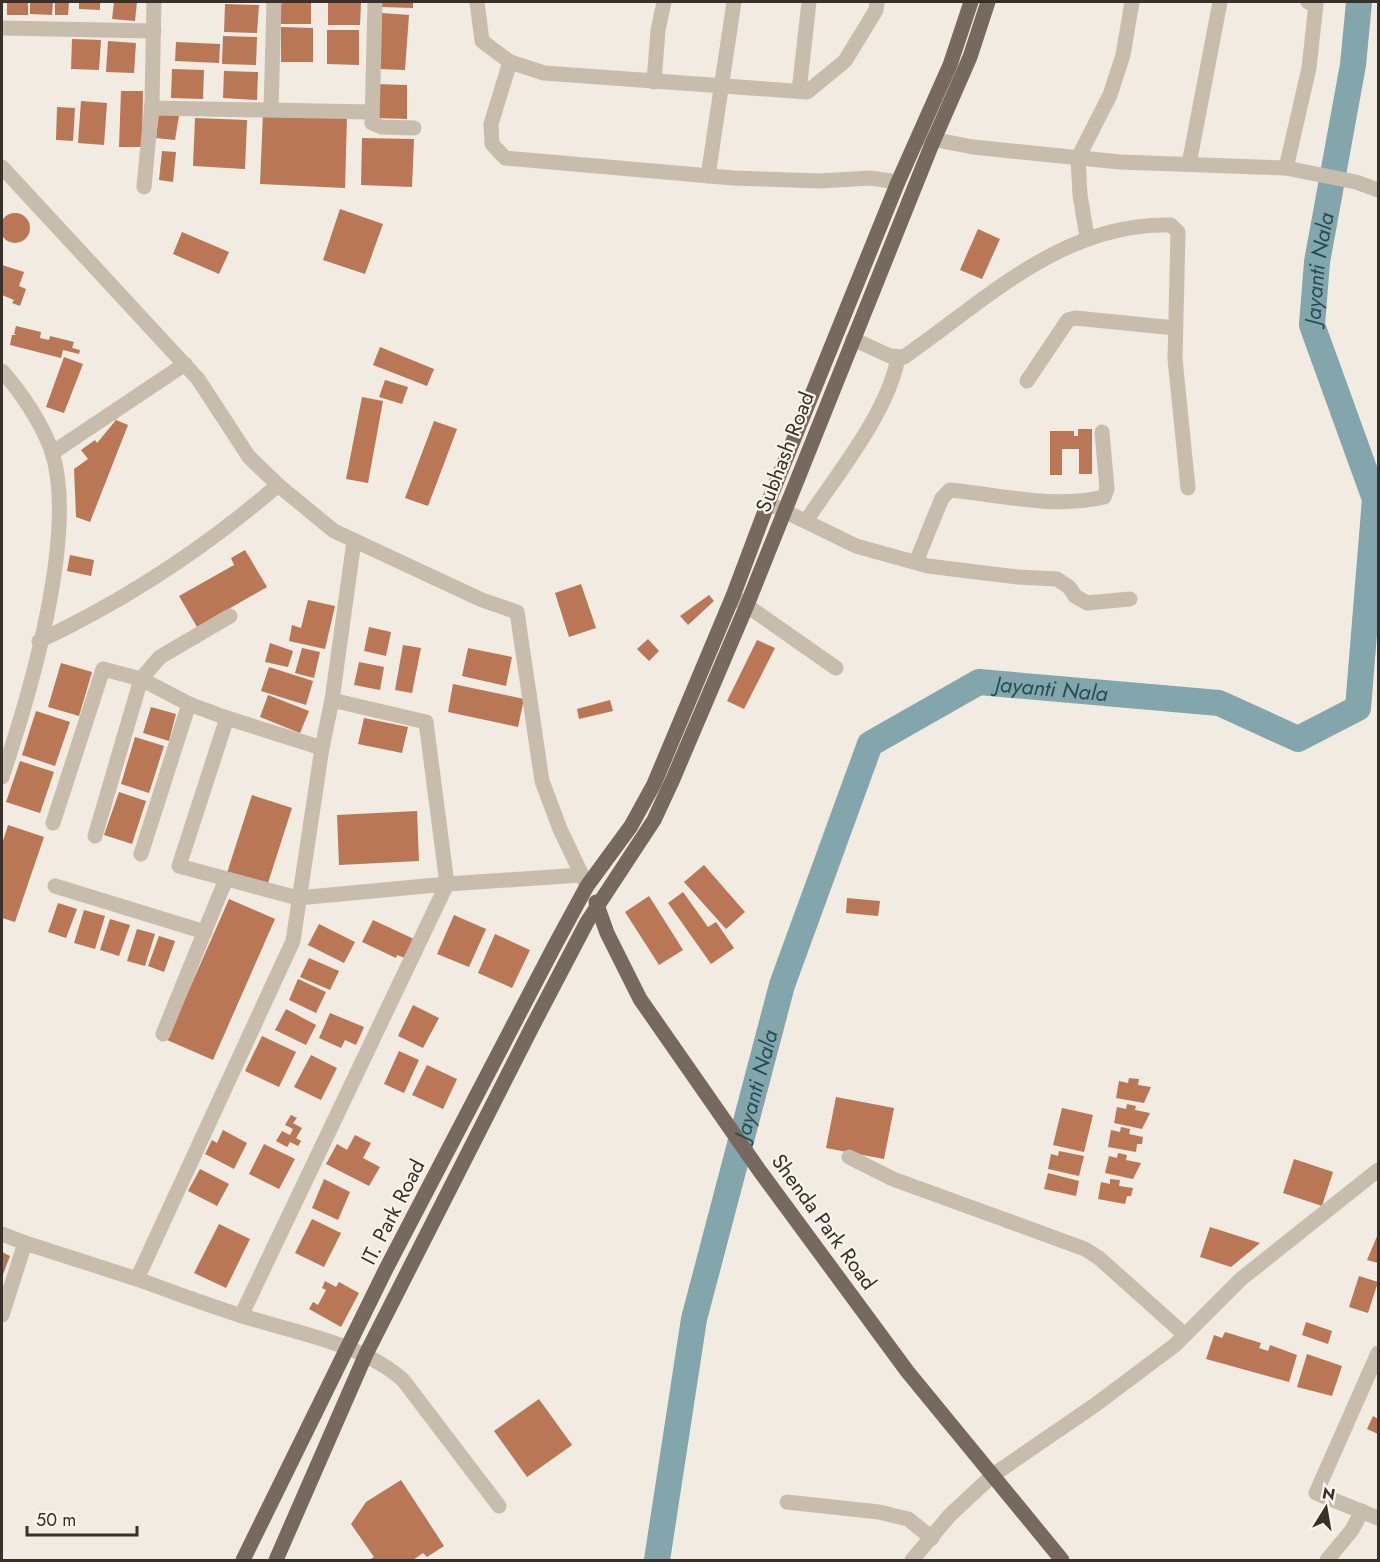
<svg xmlns="http://www.w3.org/2000/svg" width="1380" height="1562" font-family="Jost,sans-serif">
	<style>
		.lines { fill: none; stroke-linecap: round; stroke-linejoin: round }
		.river { stroke: #82a6ac; stroke-width: 26 }
		.building { fill: #ba7755 }
		.minor { stroke: #c8bcad; stroke-width: 15 }
		.major { stroke: #78695e; stroke-width: 15 }
		.labels { text-anchor: middle; stroke-width: 4.5; stroke-linejoin: round; paint-order: stroke }
		.street-label { font-size: 21px; fill: #38302b; stroke: #f9f5ed }
		.water-label { font-size: 22px; font-style: italic; fill: #244e55; stroke: #f9f5ed }
	</style>
	<rect width="100%" height="100%" fill="#f1ebe1"/>
	<g class="lines">
		<path class="river" id="s1" d="M657 1560 694 1319 782 985 870 744 979 682 1219 703 1298 739 1358 708 1375 499 1312 325 1317 262 1353 65 1359 2"/>
	</g>
	<g class="building">
		<rect x="7" y="2" width="21" height="13"/>
		<polygon points="30,2 53,2 52,15 30,14"/>
		<polygon points="55,2 69,2 68,15 55,15"/>
		<polygon points="79,2 100,2 100,10 79,9"/>
		<polygon points="114,2 137,2 135,21 112,19"/>
		<rect x="279" y="2" width="32" height="22"/>
		<polygon points="328,2 361,2 360,25 328,25"/>
		<polygon points="381,2 413,2 413,8 381,7"/>
		<polygon points="225,4 259,5 257,33 224,32"/>
		<polygon points="382,13 409,15 405,70 378,69"/>
		<polygon points="281,27 313,28 313,62 281,62"/>
		<polygon points="327,30 359,30 359,65 327,64"/>
		<polygon points="223,36 257,37 256,65 222,64"/>
		<polygon points="72,39 101,40 99,70 71,69"/>
		<polygon points="108,41 136,43 134,73 106,72"/>
		<polygon points="176,42 220,44 219,63 175,61"/>
		<polygon points="172,69 204,70 203,99 171,98"/>
		<polygon points="224,71 258,72 257,100 223,98"/>
		<polygon points="375,84 407,85 407,119 375,118"/>
		<polygon points="121,91 143,91 142,147 119,147"/>
		<polygon points="81,101 107,103 104,145 78,143"/>
		<polygon points="57,107 75,108 73,141 56,140"/>
		<polygon points="159,113 179,116 175,140 156,138"/>
		<polygon points="263,113 347,116 345,188 260,184"/>
		<polygon points="195,118 247,120 245,169 193,166"/>
		<polygon points="362,138 414,139 412,187 361,185"/>
		<polygon points="162,151 176,152 173,182 159,180"/>
		<polygon points="340,209 383,224 365,274 323,260"/>
		<circle cx="15" cy="228" r="15"/>
		<polygon points="978,229 1000,239 982,279 960,270"/>
		<polygon points="182,232 229,252 219,274 173,254"/>
		<polygon points="2,265 24,272 19,286 26,289 20,306 12,303 14,300 2,295"/>
		<polygon points="16,326 41,332 40,338 49,340 50,336 74,342 72,348 80,350 79,354 63,350 61,358 10,345 12,335 17,335 14,334"/>
		<polygon points="380,347 434,369 427,386 373,365"/>
		<polygon points="64,357 83,364 64,413 46,407"/>
		<polygon points="385,380 408,387 402,404 379,397"/>
		<polygon points="362,397 383,401 368,483 346,479"/>
		<polygon points="116,420 128,425 90,522 76,517 74,469 88,459 81,450 95,440 97,443"/>
		<polygon points="434,421 457,429 428,506 405,498"/>
		<polygon points="1078,429 1092,429 1092,474 1079,474 1079,449 1062,449 1062,475 1050,475 1050,431 1074,431 1074,436 1078,436"/>
		<polygon points="245,550 267,587 197,627 179,596 234,565 231,558"/>
		<polygon points="70,555 94,560 91,576 67,571"/>
		<polygon points="581,584 596,628 569,637 555,593"/>
		<polygon points="709,595 714,601 688,625 680,616"/>
		<polygon points="308,600 335,606 325,649 289,641 292,625 301,628"/>
		<polygon points="369,627 391,632 386,656 364,651"/>
		<polygon points="648,639 659,651 649,661 637,649"/>
		<polygon points="757,640 775,648 744,709 727,701"/>
		<polygon points="270,643 293,651 288,667 265,662"/>
		<polygon points="403,645 421,648 412,693 395,690"/>
		<polygon points="302,648 320,652 314,678 295,673"/>
		<polygon points="468,648 512,657 506,686 462,676"/>
		<polygon points="359,662 384,667 380,690 354,685"/>
		<polygon points="61,663 92,672 79,716 48,707"/>
		<polygon points="269,667 313,681 306,705 261,691"/>
		<polygon points="453,684 524,699 518,727 448,712"/>
		<polygon points="268,695 309,711 300,733 260,717"/>
		<polygon points="610,700 613,711 579,719 577,709"/>
		<polygon points="151,707 176,714 169,741 143,733"/>
		<polygon points="36,711 70,722 55,766 22,755"/>
		<polygon points="364,718 408,727 402,753 358,744"/>
		<polygon points="135,737 164,746 149,793 121,784"/>
		<polygon points="20,761 54,772 40,813 6,802"/>
		<polygon points="119,792 146,801 132,844 104,835"/>
		<polygon points="252,795 292,808 267,886 227,873"/>
		<polygon points="417,811 419,861 339,865 337,815"/>
		<polygon points="8,825 44,837 15,922 2,918 2,844"/>
		<polygon points="704,865 745,912 726,929 684,882"/>
		<polygon points="683,892 708,927 716,922 734,948 711,964 668,903"/>
		<polygon points="649,896 683,950 659,965 625,912"/>
		<polygon points="847,898 880,901 878,916 846,913"/>
		<polygon points="229,899 275,919 213,1060 167,1040"/>
		<polygon points="58,903 77,909 66,938 48,932"/>
		<polygon points="84,910 105,916 95,949 74,943"/>
		<polygon points="454,915 486,929 469,967 437,954"/>
		<polygon points="110,919 130,925 119,956 100,950"/>
		<polygon points="373,920 414,939 405,958 397,955 396,958 362,942"/>
		<polygon points="319,924 355,942 344,963 308,945"/>
		<polygon points="137,929 155,934 145,966 127,961"/>
		<polygon points="495,934 530,950 512,988 478,973"/>
		<polygon points="159,936 175,941 164,972 148,966"/>
		<polygon points="309,958 339,971 330,990 300,977"/>
		<polygon points="298,979 326,992 316,1013 289,1000"/>
		<polygon points="413,1005 439,1018 423,1048 398,1036"/>
		<polygon points="286,1009 316,1025 306,1045 275,1030"/>
		<polygon points="330,1013 364,1027 356,1045 345,1040 341,1048 319,1038"/>
		<polygon points="262,1036 296,1052 279,1087 245,1071"/>
		<polygon points="399,1051 419,1060 404,1093 384,1084"/>
		<polygon points="311,1055 337,1068 321,1100 294,1087"/>
		<polygon points="427,1065 457,1079 443,1109 412,1095"/>
		<polygon points="1129,1078 1139,1079 1138,1085 1151,1087 1144,1103 1116,1098 1119,1081 1128,1083"/>
		<polygon points="836,1097 894,1108 884,1159 826,1148"/>
		<polygon points="1127,1104 1136,1106 1135,1110 1150,1113 1142,1129 1114,1123 1117,1107 1126,1109"/>
		<polygon points="1062,1108 1093,1115 1084,1152 1053,1145"/>
		<polygon points="291,1115 297,1118 293,1123 302,1128 296,1138 301,1141 298,1146 290,1142 287,1147 276,1141 282,1131 290,1135 293,1129 285,1125"/>
		<polygon points="1121,1127 1130,1129 1129,1134 1143,1137 1142,1144 1137,1144 1136,1152 1108,1147 1111,1130 1120,1132"/>
		<polygon points="223,1130 247,1143 234,1169 205,1154 212,1140 217,1143"/>
		<polygon points="355,1135 371,1143 363,1158 380,1167 369,1186 326,1164 337,1144 347,1150"/>
		<polygon points="264,1144 295,1159 279,1189 249,1174"/>
		<polygon points="1059,1151 1084,1156 1079,1176 1048,1169 1051,1154 1058,1156"/>
		<polygon points="1118,1153 1127,1155 1126,1160 1141,1163 1133,1179 1105,1173 1109,1156 1117,1158"/>
		<polygon points="1294,1159 1333,1172 1322,1206 1283,1193"/>
		<polygon points="200,1169 229,1184 217,1206 188,1191"/>
		<polygon points="1048,1173 1079,1181 1076,1196 1044,1189"/>
		<polygon points="324,1179 350,1192 338,1220 312,1208"/>
		<polygon points="1110,1179 1120,1180 1119,1186 1133,1188 1131,1196 1127,1196 1125,1204 1098,1199 1101,1182 1110,1184"/>
		<polygon points="312,1219 341,1233 324,1267 295,1253"/>
		<polygon points="219,1224 250,1239 226,1288 194,1273"/>
		<polygon points="1210,1227 1260,1243 1231,1267 1200,1257"/>
		<polygon points="1378,1234 1378,1263 1367,1260"/>
		<polygon points="2,1252 10,1256 2,1277"/>
		<polygon points="1359,1276 1378,1282 1368,1313 1349,1307"/>
		<polygon points="325,1281 336,1287 339,1282 359,1293 341,1327 309,1309 313,1302 318,1305 326,1290 322,1288"/>
		<polygon points="1306,1322 1332,1331 1328,1344 1302,1335"/>
		<polygon points="1225,1332 1261,1343 1259,1348 1268,1351 1270,1345 1297,1355 1289,1382 1206,1359 1214,1335 1222,1338"/>
		<polygon points="1307,1354 1342,1366 1332,1396 1297,1387"/>
		<polygon points="539,1399 572,1445 527,1477 494,1431"/>
		<polygon points="1373,1416 1378,1419 1378,1434 1367,1429"/>
		<polygon points="401,1480 444,1546 427,1557 423,1553 413,1560 369,1560 374,1557 351,1524 366,1502"/>
	</g>
	<g class="lines">
		<g class="minor">
			<polyline points="375,2 372,123 381,127 414,128"/>
			<polyline points="477,2 482,41 510,62 544,73 807,92 845,61 876,10 877,2"/>
			<polyline points="2,28 154,31"/>
			<polyline points="510,62 491,124 492,144 505,158 733,178 820,181 870,178 898,182"/>
			<polyline points="654,82 658,30 664,2"/>
			<polyline points="799,91 809,2"/>
			<polyline points="151,108 371,112"/>
			<polyline points="271,110 274,2"/>
			<polyline points="921,137 973,147 1120,162 1286,168 1356,182 1378,190"/>
			<polyline points="1189,164 1220,2"/>
			<polyline points="2,167 198,379 249,457 278,485 334,531 482,600 517,612 542,781 560,829 587,886"/>
			<polyline points="1286,168 1309,68 1316,4 1308,2"/>
			<polyline points="708,176 734,2"/>
			<polyline points="144,187 152,102 154,2"/>
			<polyline points="1087,237 1080,195 1078,158 1110,95 1123,55 1132,2"/>
			<path d="M853 339 890 356 904 357C986 300 1063 222 1171 225L1178 232 1175 359 1188 488"/>
			<path d="M2 371C21 392 43 425 52 452 78 534 29 697 2 777"/>
			<polyline points="1027,381 1068,320 1075,318 1175,328"/>
			<polyline points="52,453 185,364"/>
			<polyline points="768,503 856,546 928,566 1018,577 1057,579 1069,587 1075,596 1087,603 1130,599"/>
			<path d="M806 521C838 473 887 414 898 358"/>
			<path d="M354 541 332 700 322 748 293 941 137 1279C173 1292 209 1306 246 1317 297 1333 363 1344 403 1380L499 1506"/>
			<path d="M916 562 942 498 950 490C1002 495 1052 509 1104 497L1107 489 1102 432"/>
			<polyline points="733,596 836,668"/>
			<path d="M39 641C128 599 204 549 278 485"/>
			<polyline points="227,718 179,866 298,898 447,884 426,722 332,700"/>
			<polyline points="53,823 103,669 141,679 189,704 227,718 322,748"/>
			<polyline points="95,836 141,679 160,657 230,616"/>
			<polyline points="141,854 189,704"/>
			<polyline points="55,886 205,932"/>
			<polyline points="163,1034 226,879"/>
			<polyline points="849,1157 893,1179 1085,1249 1099,1258 1185,1335"/>
			<polyline points="2,1234 25,1243"/>
			<polyline points="2,1315 25,1243 137,1279"/>
			<polyline points="241,1316 447,884 581,875"/>
			<polyline points="1378,1353 1316,1493 1378,1518"/>
			<polyline points="787,1502 879,1512 908,1519 932,1538"/>
			<polyline points="912,1560 950,1515 993,1475 1095,1405 1175,1345 1241,1279 1378,1170"/>
			<polyline points="1327,1560 1352,1530 1362,1511"/>
		</g>
		<g class="major">
			<polyline points="596,902 607,933 640,999 759,1170 907,1371 1062,1560"/>
			<polyline points="243,1560 386,1269 555,945 587,886 631,826 654,784 733,596 768,503 898,182 950,65 971,2"/>
			<polyline points="276,1560 366,1354 532,1027 587,922 654,820 673,779 747,605 932,144 970,57 988,2"/>
		</g>
	</g>
	<g class="labels">
		<g class="street-label">
			<text transform="translate(785 452) rotate(-69)" y="7">Subhash Road</text>
			<text transform="translate(393 1212) rotate(-63)" y="7">IT. Park Road</text>
			<text transform="translate(824 1222) rotate(54)" y="7">Shenda Park Road</text>
		</g>
		<g class="water-label">
			<text dy="8" stroke="none"><textPath href="#s1" startOffset="1818">Jayanti Nala</textPath></text>
			<text dy="8" stroke="none"><textPath href="#s1" startOffset="1044">Jayanti Nala</textPath></text>
			<text dy="8" stroke="none"><textPath href="#s1" startOffset="486">Jayanti Nala</textPath></text>
		</g>
	</g>
	<rect width="1380" height="1562" fill="none" stroke="#38302b" stroke-width="6"/>
	<g transform="translate(1326 1508) rotate(11)" stroke="#f9f5ed" stroke-width="4.5" paint-order="stroke">
	<path d="M0-4.5L10 22L0 15L-10 22Z" fill="#38302b"/>
	<text y="-9" font-size="16" font-weight="bold" text-anchor="middle" fill="#38302b">N</text>
	</g>
	<path d="M27 1526v9h110v-9" fill="none" stroke="#38302b" stroke-width="3"/>
	<text x="36" y="1526" font-size="18" fill="#38302b" stroke="#f9f5ed" stroke-width="4.5" paint-order="stroke">50 m</text>
</svg>
